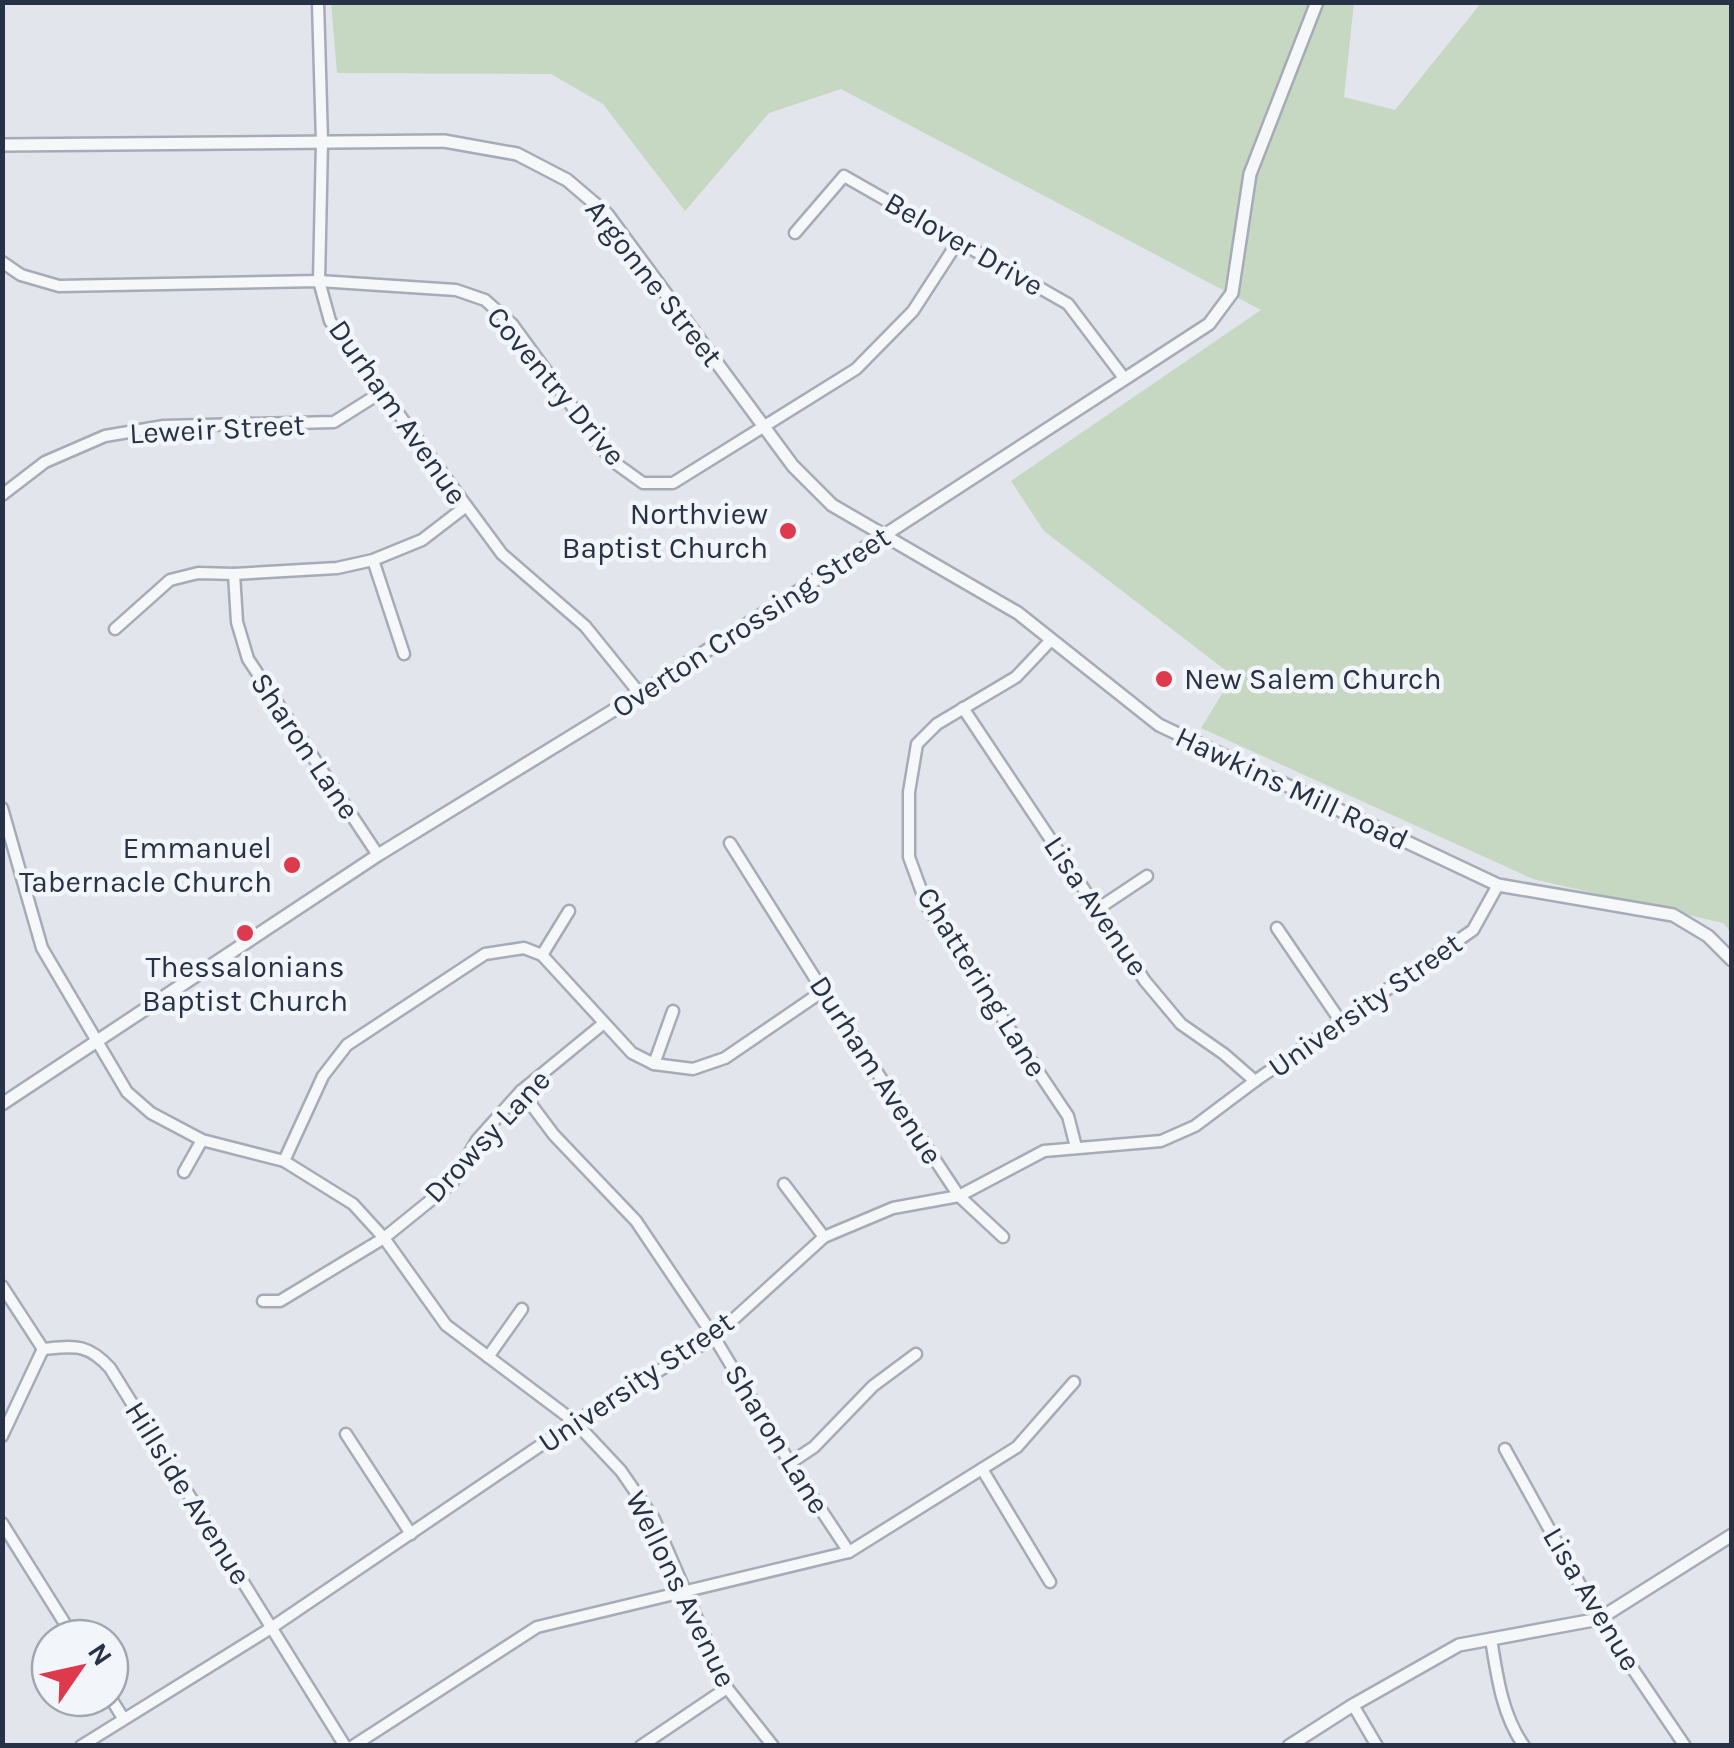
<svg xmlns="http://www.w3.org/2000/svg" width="1734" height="1748" font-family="Karla,sans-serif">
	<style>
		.green { fill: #c6d7c2 }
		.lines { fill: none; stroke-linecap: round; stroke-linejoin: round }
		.minor-casing { stroke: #a6acb7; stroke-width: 15 }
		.tertiary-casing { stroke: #a6acb7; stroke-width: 16 }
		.minor { stroke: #f5f7f9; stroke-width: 10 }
		.tertiary { stroke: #f5f7f9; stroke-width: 11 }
		.poi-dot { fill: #de394d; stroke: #f2f5f9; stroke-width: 4 }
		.labels { text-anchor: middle; stroke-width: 9; stroke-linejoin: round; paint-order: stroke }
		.street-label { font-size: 30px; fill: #283246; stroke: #f2f5f9 }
		.poi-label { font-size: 30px; fill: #283246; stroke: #f2f5f9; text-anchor: end }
	</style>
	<rect width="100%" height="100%" fill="#e2e5ec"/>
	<polygon class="green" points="331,3 1354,3 1344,97 1395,110 1481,3 1731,3 1731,932 1723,923 1533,879 1201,728 1233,676 1044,531 1011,481 1261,310 841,89 769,113 685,211 603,104 551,74 337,73"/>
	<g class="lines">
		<g class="minor-casing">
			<g id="minor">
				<polyline points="318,2 322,142 319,281 330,321 502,554 585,626 640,694"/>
				<polyline points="795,233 844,176 1068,304 1124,378"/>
				<polyline points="2,262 21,275 59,286 319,281 456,290 485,300 512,324 611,460 643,483 673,483 856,369 913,311 959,240"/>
				<polyline points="2,495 45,462 105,436 164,426 334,422 380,393"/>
				<polyline points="373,560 404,654"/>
				<polyline points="234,574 237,622 248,659 378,855"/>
				<polyline points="115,629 170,580 198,573 234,574 337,568 373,560 422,540 465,507"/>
				<polyline points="1051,640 1016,677 937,724 917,744 909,792 909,857 927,906 1068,1116 1076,1147"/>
				<polyline points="963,708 1145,981 1181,1024 1224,1054 1255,1081"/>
				<polyline points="2,808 42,948 127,1092 151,1113 202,1140 284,1161 353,1204 384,1238 446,1325 575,1422 621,1471 654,1519 727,1688 773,1746"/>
				<polyline points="730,843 823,991 959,1196 1003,1237"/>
				<polyline points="1099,908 1147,876"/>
				<polyline points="1277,928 1341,1022"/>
				<polyline points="542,955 569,911"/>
				<polyline points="654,1064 673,1011"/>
				<polyline points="521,1091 554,1135 636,1221 714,1337 790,1463 849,1552"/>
				<polyline points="284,1161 323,1076 347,1045 485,954 524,948 542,955 632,1053 654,1064 693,1069 725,1058 823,991"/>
				<polyline points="184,1172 202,1140"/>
				<polyline points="784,1184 824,1237"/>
				<path d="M2 1286 43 1349C75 1346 87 1343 110 1368L345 1746"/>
				<polyline points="263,1301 280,1301 384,1238 452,1183 477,1140 521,1091 604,1023"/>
				<polyline points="488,1357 522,1309"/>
				<polyline points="346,1434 411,1534"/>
				<polyline points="2,1436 43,1349"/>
				<polyline points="1505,1449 1599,1619 1685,1746"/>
				<polyline points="790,1463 814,1447 873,1386 916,1354"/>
				<polyline points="982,1469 1050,1582"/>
				<polyline points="2,1523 74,1638"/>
				<path d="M1491 1639C1497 1676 1502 1715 1524 1746"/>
				<polyline points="110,1697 123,1718"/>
				<polyline points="1353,1705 1377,1746"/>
				<polyline points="81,1746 271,1628 575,1422 714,1337 824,1237 893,1208 959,1196 1044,1151 1161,1141 1195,1126 1255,1081 1473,930 1498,885"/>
				<polyline points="353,1746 537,1627 849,1552 1017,1447 1074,1382"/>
				<polyline points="641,1746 727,1688"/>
			</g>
		</g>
		<g class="tertiary-casing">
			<g id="tertiary">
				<polyline points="2,145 444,141 517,154 567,180 607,214 793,466 832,505 1018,613 1159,725 1498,885 1673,915 1708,936 1732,960"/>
				<polyline points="2,1104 378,855 640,694 1209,324 1232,293 1250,174 1317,2"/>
				<polyline points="1289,1746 1353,1705 1459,1645 1599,1619 1732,1535"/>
			</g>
		</g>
		<use href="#minor" class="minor"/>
		<use href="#tertiary" class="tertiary"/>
	</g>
	<g class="poi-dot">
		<circle cx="788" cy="531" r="10"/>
		<circle cx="1164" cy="679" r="10"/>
		<circle cx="292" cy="865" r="10"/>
		<circle cx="245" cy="933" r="10"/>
	</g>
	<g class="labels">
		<g class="street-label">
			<text transform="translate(964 244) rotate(30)" y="10">Belover Drive</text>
			<text transform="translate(654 283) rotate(52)" y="10">Argonne Street</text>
			<text transform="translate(556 386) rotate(50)" y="10">Coventry Drive</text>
			<text transform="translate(398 412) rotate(55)" y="10">Durham Avenue</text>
			<text transform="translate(217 429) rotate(-3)" y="10">Leweir Street</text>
			<text transform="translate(751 622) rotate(-33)" y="10">Overton Crossing Street</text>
			<text transform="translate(305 746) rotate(56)" y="10">Sharon Lane</text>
			<text transform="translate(1292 788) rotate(25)" y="10">Hawkins Mill Road</text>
			<text transform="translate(1096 906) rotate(56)" y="10">Lisa Avenue</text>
			<text transform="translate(982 982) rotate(58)" y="10">Chattering Lane</text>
			<text transform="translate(1365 1005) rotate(-35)" y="10">University Street</text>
			<text transform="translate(876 1070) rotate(57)" y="10">Durham Avenue</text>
			<text transform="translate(487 1136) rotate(-47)" y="10">Drowsy Lane</text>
			<text transform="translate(636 1382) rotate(-34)" y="10">University Street</text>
			<text transform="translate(777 1439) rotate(58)" y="10">Sharon Lane</text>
			<text transform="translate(188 1493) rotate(58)" y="10">Hillside Avenue</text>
			<text transform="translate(681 1589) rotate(64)" y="10">Wellons Avenue</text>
			<text transform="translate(1592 1599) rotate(59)" y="10">Lisa Avenue</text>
		</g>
		<g class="poi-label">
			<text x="768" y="524">Northview<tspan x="768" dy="34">Baptist Church</tspan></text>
			<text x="1184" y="689" text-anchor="start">New Salem Church</text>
			<text x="272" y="858">Emmanuel<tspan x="272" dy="34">Tabernacle Church</tspan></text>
			<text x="245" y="977" text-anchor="middle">Thessalonians<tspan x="245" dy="34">Baptist Church</tspan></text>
		</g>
	</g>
	<rect width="1734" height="1748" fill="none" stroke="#283246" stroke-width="10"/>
	<g transform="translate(80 1668) rotate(56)"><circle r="48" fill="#f2f5f9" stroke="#a1a7b1" stroke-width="2.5"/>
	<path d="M0-8L18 38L0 25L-18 38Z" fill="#de394d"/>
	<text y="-15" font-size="28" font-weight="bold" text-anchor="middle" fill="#283246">N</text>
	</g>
</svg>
